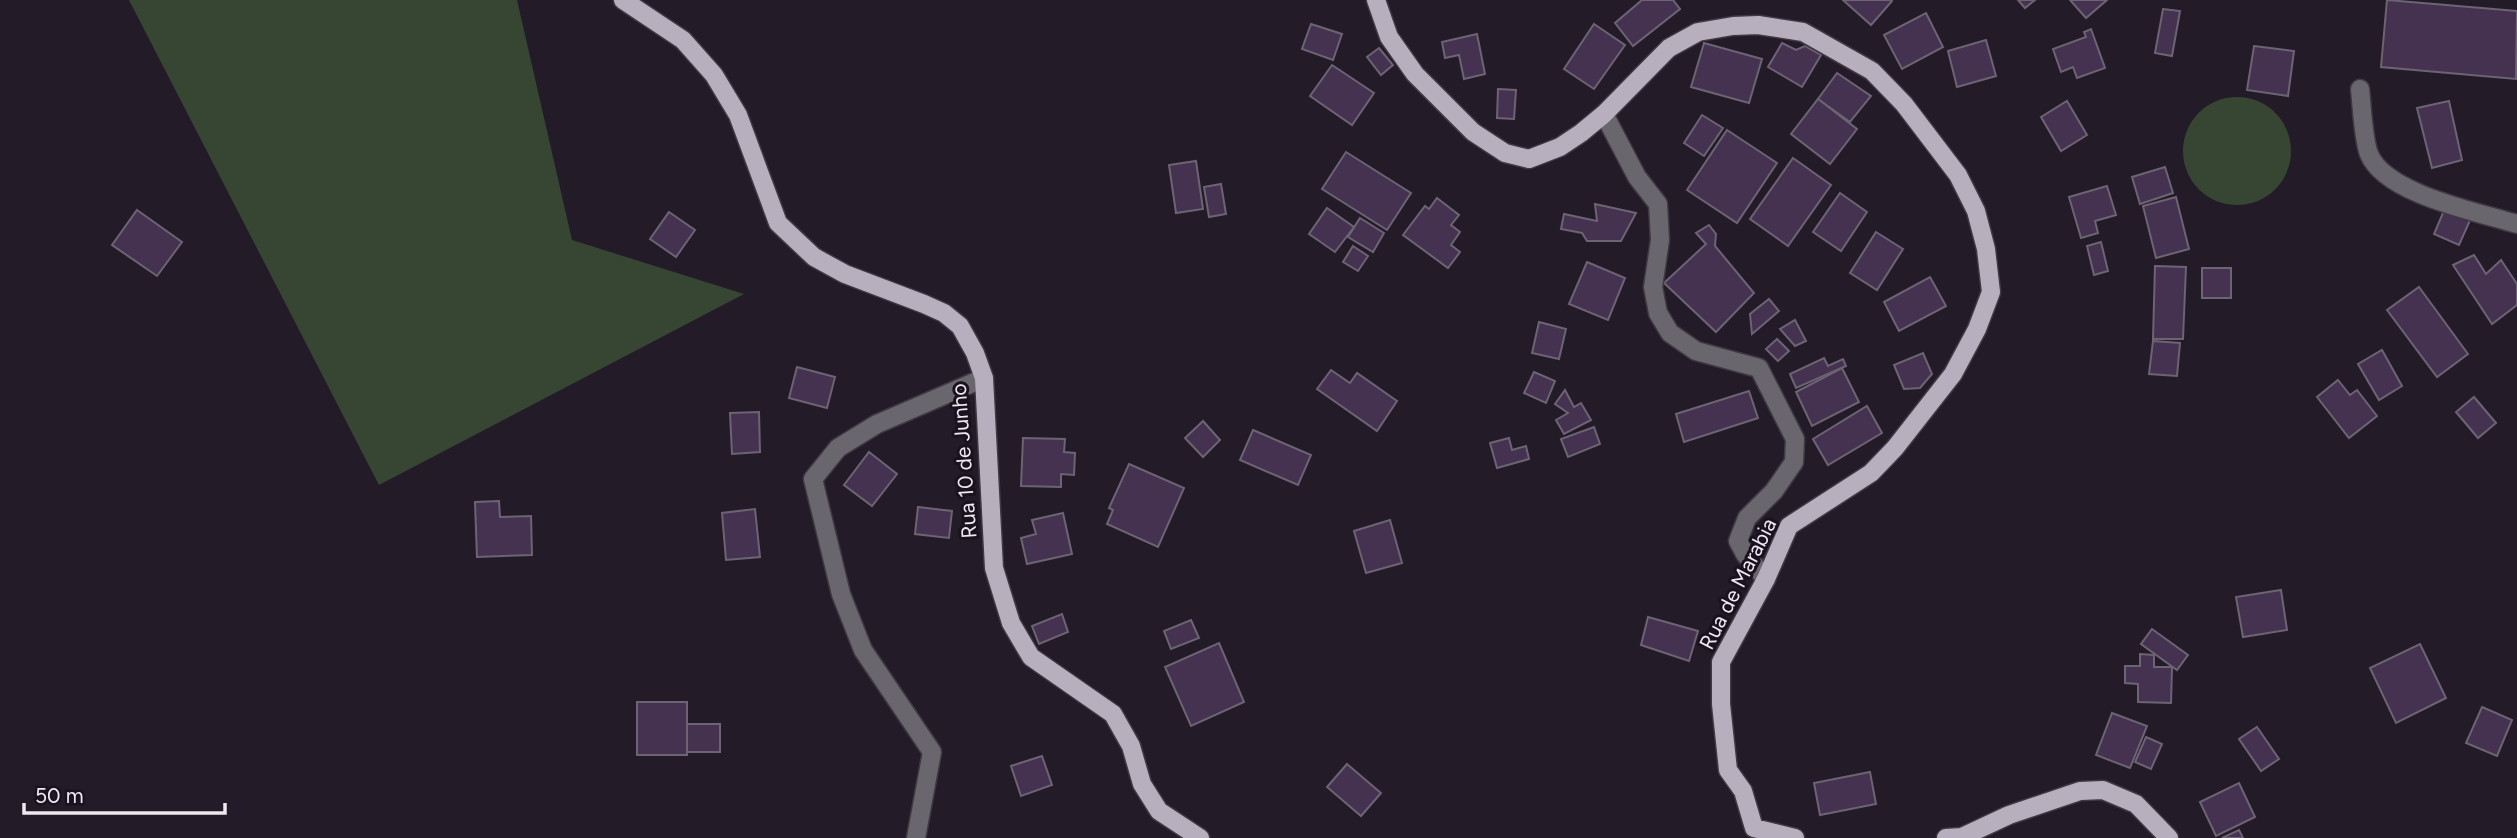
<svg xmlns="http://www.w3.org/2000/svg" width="2517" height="838" font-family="Figtree,sans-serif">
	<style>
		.green { fill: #364633 }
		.building { fill: #443250; stroke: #6c6373; stroke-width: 2 }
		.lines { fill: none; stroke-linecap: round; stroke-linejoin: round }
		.street-casing { stroke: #3f3944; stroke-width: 21 }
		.primary-casing { stroke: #3f3944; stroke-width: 21 }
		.street { stroke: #6a666d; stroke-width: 18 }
		.primary { stroke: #b7afbd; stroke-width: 18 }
		.labels { text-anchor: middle; stroke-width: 6; stroke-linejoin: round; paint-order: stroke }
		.street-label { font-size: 21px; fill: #eee8f1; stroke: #1a121f }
	</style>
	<rect width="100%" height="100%" fill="#231c28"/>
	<g class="green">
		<polygon points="129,0 517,0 572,240 744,294 379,485"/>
		<circle cx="2237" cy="151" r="54"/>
	</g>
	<g class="building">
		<polygon points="1642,0 1673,0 1680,9 1633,46 1615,23"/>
		<polygon points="1843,0 1891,0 1892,1 1871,25"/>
		<polygon points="2018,0 2035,0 2025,8"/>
		<polygon points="2070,0 2107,0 2086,18"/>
		<polygon points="2387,0 2517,11 2516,79 2381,67"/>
		<polygon points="2163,9 2180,11 2172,56 2155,53"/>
		<polygon points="1926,13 1943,47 1902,69 1884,35"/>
		<polygon points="1311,24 1342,34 1333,60 1302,49"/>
		<polygon points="1594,24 1625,45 1594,89 1564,69"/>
		<polygon points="2091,29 2105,68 2077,78 2073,67 2061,72 2053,49 2086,37 2084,32"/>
		<polygon points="1477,34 1485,74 1464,79 1459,55 1445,58 1442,42"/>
		<polygon points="1986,40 1996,76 1957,87 1948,51"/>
		<polygon points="1704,43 1762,59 1749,103 1691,87"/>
		<polygon points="1782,43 1796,50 1805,46 1821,55 1802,87 1768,67"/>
		<polygon points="2254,46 2294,51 2288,96 2247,90"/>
		<polygon points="1379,48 1393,65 1381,75 1367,57"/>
		<polygon points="1332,65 1374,93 1352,125 1310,96"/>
		<polygon points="1837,73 1871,96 1850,122 1818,99"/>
		<polygon points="1498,89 1516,90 1514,119 1497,118"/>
		<polygon points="1818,99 1857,129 1830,164 1791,134"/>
		<polygon points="2067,101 2087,135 2061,151 2041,117"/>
		<polygon points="2449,101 2462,160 2432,168 2417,108"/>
		<polygon points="1702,115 1723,128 1704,156 1684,143"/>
		<polygon points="1727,130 1777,163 1737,223 1687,190"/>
		<polygon points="1346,152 1411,193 1387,230 1322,189"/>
		<polygon points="1793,158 1831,185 1788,246 1750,219"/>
		<polygon points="1196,161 1203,209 1176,213 1169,165"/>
		<polygon points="2165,167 2173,193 2140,204 2132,177"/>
		<polygon points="1221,184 1226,214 1209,217 1204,187"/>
		<polygon points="2107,186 2116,215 2095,221 2098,233 2081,238 2069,197"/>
		<polygon points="1840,193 1867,212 1841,251 1813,232"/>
		<polygon points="2176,197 2189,249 2156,258 2143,206"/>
		<polygon points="1437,198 1459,215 1451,225 1460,232 1451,245 1460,252 1448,268 1403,235 1425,206 1429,209"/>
		<polygon points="1595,204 1636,213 1621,241 1587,241 1582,233 1561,229 1564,214 1597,221"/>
		<polygon points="1327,208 1354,227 1335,252 1309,234"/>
		<polygon points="2445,208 2471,218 2459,245 2434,234"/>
		<polygon points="137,210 182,242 157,276 112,245"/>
		<polygon points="669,212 695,230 676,257 650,239"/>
		<polygon points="1360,218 1384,233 1373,252 1348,237"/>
		<polygon points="1709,225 1716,234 1715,246 1754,293 1716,332 1664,283 1706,244 1696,233"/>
		<polygon points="1876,232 1903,249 1877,290 1850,273"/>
		<polygon points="2101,242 2108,271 2094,275 2087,246"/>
		<polygon points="1353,246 1368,256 1358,271 1343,262"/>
		<polygon points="2474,255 2486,274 2501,260 2517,284 2517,305 2492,324 2453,265"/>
		<polygon points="1587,262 1625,278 1608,320 1569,304"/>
		<polygon points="2155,266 2186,267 2183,339 2153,339"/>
		<rect x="2202" y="268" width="29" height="30"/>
		<polygon points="1930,277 1946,306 1899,331 1884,302"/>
		<polygon points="2419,287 2468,354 2437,377 2387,310"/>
		<polygon points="1769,299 1779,311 1752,334 1750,314"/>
		<polygon points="1795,320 1806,341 1795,346 1780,329"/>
		<polygon points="1539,322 1566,329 1559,359 1532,353"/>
		<polygon points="1777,339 1789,351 1778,361 1766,349"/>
		<polygon points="2153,341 2180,343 2177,376 2149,374"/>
		<polygon points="2382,350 2402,386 2379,400 2358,364"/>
		<polygon points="1923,353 1932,374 1920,388 1904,389 1894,365"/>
		<polygon points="1824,358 1828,366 1843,359 1846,366 1796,388 1790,374"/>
		<polygon points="797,367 835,377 827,408 789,398"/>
		<polygon points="1842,368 1859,402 1812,426 1796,392"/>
		<polygon points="1331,370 1350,383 1357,373 1397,401 1377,431 1317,389"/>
		<polygon points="1534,372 1555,381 1546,403 1524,393"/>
		<polygon points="2338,380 2350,395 2357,390 2377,416 2349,438 2317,397"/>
		<polygon points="1565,390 1574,407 1581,403 1591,420 1564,434 1556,420 1568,413 1555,404"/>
		<polygon points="1749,391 1758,418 1684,442 1676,414"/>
		<polygon points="2474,397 2496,423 2478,438 2456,412"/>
		<polygon points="1867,406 1882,433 1828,465 1813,439"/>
		<polygon points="759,412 760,452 732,454 730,413"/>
		<polygon points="1203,421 1220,440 1203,457 1185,438"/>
		<polygon points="1594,427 1600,444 1568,457 1561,439"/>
		<polygon points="1253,430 1311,455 1298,485 1240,460"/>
		<polygon points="1023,438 1065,439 1064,452 1075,453 1074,475 1061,474 1061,487 1021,486"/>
		<polygon points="1509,438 1512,450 1526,446 1529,459 1497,468 1490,443"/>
		<polygon points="869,452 897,474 872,506 844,485"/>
		<polygon points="1129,464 1184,488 1158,547 1107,524 1113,510 1109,508"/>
		<polygon points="499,501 500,517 531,516 532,555 477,557 475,502"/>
		<polygon points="918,507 952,511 949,538 915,534"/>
		<polygon points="755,509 760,557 726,560 722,513"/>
		<polygon points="1063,513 1072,554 1027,564 1021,538 1036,534 1032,520"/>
		<polygon points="1390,520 1402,563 1366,573 1354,531"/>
		<polygon points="2281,590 2287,630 2243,637 2236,597"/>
		<polygon points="1062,614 1068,632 1039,644 1032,626"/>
		<polygon points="1648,617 1698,631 1689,661 1641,645"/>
		<polygon points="1191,620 1199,638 1171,649 1164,631"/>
		<polygon points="2152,629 2188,655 2177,670 2141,644"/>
		<polygon points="1219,643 1244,702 1191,726 1165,667"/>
		<polygon points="2420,644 2446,698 2396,723 2370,668"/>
		<polygon points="2140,654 2154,655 2154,667 2172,667 2171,703 2138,702 2138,684 2125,683 2125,666 2140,666"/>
		<rect x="637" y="702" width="50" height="53"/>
		<polygon points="2482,707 2512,720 2497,756 2466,743"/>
		<polygon points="2112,713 2147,726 2130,768 2096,755"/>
		<rect x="687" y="724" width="33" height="28"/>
		<polygon points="2257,727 2279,759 2261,771 2239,739"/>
		<polygon points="2146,737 2162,744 2151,769 2135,762"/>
		<polygon points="1042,756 1052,785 1021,796 1011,766"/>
		<polygon points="1347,764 1381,793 1361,816 1327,787"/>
		<polygon points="1870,772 1876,804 1820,815 1814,783"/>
		<polygon points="2239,783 2255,817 2216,836 2200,802"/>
		<polygon points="2239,830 2243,838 2222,838"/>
	</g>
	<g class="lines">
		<g class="street-casing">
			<g id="street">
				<path d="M2360 89C2362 107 2363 138 2369 154 2385 194 2478 212 2517 224"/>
				<polyline points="1604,114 1637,177 1658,204 1660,240 1653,287 1658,313 1670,333 1696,351 1759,368 1795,439 1794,462 1774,491 1747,518 1738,541 1745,554 1766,579"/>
				<polyline points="916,838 932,752 863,650 841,594 813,479 838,448 877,424 984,378"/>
			</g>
		</g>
		<g class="primary-casing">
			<g id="primary">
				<polyline points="623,0 683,40 714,75 738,115 778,223 814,257 845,274 924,304 944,313 960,326 975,353 984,378 994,568 1011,623 1031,657 1113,714 1131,746 1142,784 1159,811 1200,838"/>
				<polyline points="1376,0 1389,37 1415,74 1473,132 1505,153 1529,159 1560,147 1581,133 1604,114 1669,48 1698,32 1733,26 1758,25 1803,32 1872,71 1904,104 1958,175 1976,211 1986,249 1991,292 1977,329 1953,374 1895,448 1871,473 1789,526 1766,579 1721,662 1721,704 1728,770 1743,791 1754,828 1795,838"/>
				<polyline points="1946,838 1962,837 2009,815 2080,791 2103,790 2136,804 2169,838"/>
			</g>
		</g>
		<use href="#street" class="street"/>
		<use href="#primary" class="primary"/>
	</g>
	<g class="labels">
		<g class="street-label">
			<text transform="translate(964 461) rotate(-94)" y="7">Rua 10 de Junho</text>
			<text transform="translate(1738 584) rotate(-63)" y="7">Rua de Marabia</text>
		</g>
	</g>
	<path d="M24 803v10h201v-10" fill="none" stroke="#eee8f1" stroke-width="3.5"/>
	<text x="35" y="803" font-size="21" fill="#eee8f1" stroke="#1a121f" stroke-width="5" paint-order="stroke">50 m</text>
</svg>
